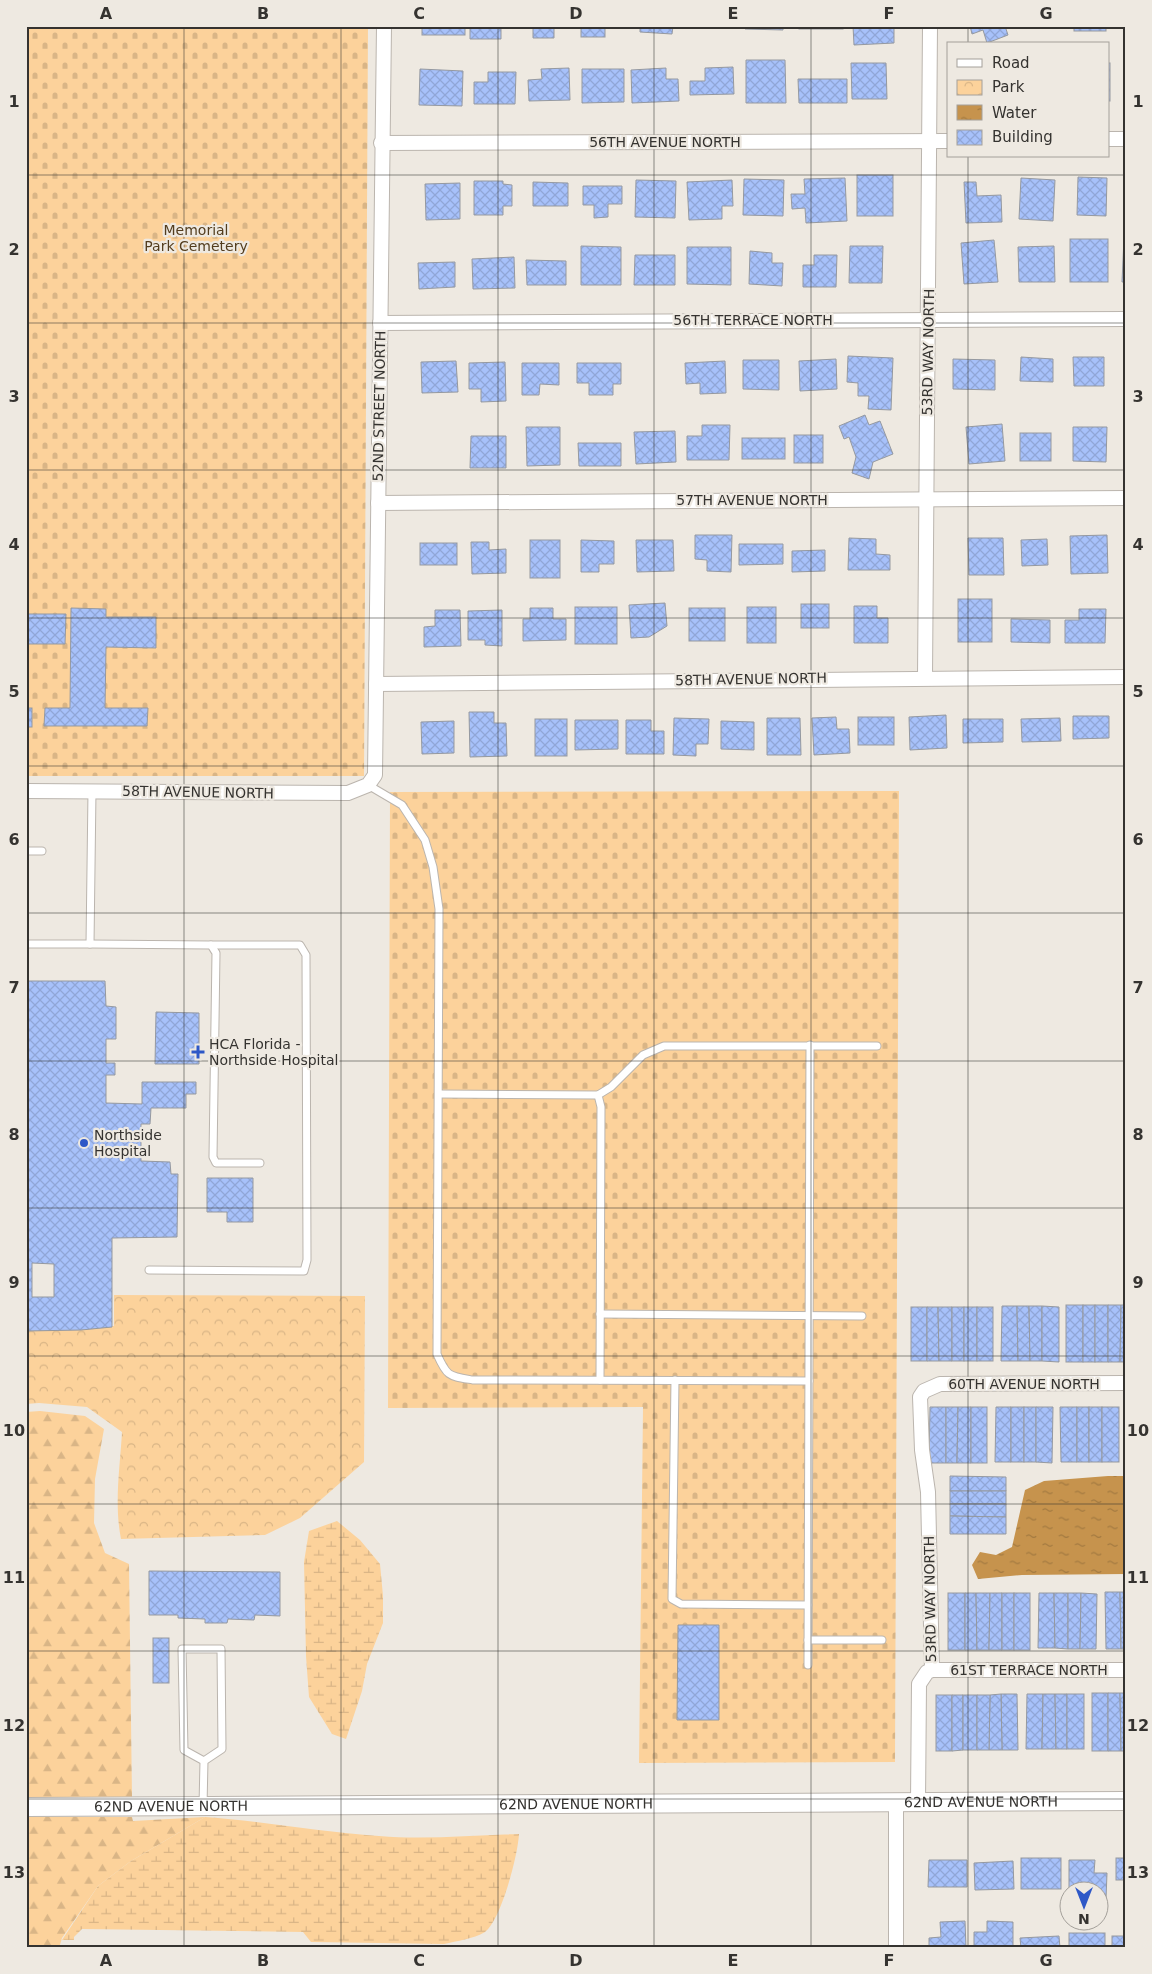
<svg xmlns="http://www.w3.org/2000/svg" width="1152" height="1974" font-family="'DejaVu Sans',sans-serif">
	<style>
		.forest { fill: url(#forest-firs) }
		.wetland { fill: url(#wetland-marsh) }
		.cemetery { fill: url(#cemetery-stones) }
		.park { fill: url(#park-crowns) }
		.water { fill: url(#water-ripples) }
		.building { fill: url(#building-cross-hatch); stroke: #9599a0; fill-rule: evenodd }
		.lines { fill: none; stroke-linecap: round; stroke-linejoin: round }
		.service-casing { stroke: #bbb5ae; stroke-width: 9 }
		.minor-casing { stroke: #bbb5ae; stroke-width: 16 }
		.tertiary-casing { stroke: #bbb5ae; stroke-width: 20 }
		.service { stroke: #fff; stroke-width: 7 }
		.minor { stroke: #fff; stroke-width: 14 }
		.tertiary { stroke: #fff; stroke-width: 18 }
		.grid { fill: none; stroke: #353330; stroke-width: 1; stroke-opacity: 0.55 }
		.poi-dot { fill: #2e58c7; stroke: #eee9e1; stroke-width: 2 }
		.labels { text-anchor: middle; stroke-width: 4.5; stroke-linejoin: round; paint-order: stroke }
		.street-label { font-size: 14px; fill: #353330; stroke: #eee9e1 }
		.park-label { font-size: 14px; fill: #533d1e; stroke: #eee9e1 }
		.poi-label { font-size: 14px; fill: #353330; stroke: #eee9e1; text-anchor: start }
		.neatline { fill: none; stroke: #353330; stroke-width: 2 }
		.grid-label { font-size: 16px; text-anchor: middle; font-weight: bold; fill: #353330 }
	</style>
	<defs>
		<pattern id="forest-firs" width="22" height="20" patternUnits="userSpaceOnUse" patternTransform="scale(1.25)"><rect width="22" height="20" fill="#fcd29b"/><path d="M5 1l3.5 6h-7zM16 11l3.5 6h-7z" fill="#d9b586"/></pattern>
		<pattern id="wetland-marsh" width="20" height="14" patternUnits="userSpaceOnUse" patternTransform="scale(1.25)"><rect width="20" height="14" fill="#fcd29b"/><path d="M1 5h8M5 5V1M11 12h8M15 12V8" fill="none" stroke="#d9b586"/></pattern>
		<pattern id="cemetery-stones" width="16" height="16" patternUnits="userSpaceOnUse" patternTransform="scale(1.25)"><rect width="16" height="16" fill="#fcd29b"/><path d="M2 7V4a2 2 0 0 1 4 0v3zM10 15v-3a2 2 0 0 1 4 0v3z" fill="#d9b586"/></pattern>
		<pattern id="park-crowns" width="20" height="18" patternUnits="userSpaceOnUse" patternTransform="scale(1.25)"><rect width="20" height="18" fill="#fcd29b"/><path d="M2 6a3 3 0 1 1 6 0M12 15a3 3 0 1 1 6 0" fill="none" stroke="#d9b586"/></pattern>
		<pattern id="water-ripples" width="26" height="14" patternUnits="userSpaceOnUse" patternTransform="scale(1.25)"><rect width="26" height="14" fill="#c6934d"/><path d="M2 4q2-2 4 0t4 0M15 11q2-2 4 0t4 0" fill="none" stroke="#a27940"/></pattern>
		<pattern id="building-cross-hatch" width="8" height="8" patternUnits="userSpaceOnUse" patternTransform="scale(1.25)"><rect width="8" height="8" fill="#a7c1fa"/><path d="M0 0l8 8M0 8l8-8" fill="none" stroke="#90a6d7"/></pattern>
	</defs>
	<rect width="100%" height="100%" fill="#eee9e1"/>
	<g class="forest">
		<polygon points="40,1411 85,1416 104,1429 95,1479 94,1523 105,1553 129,1564 132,1797 26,1798 26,1412"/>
		<polygon points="26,1817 132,1817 133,1821 205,1817 131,1861 98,1886 62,1938 59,1948 26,1948"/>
	</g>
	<g class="wetland">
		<polygon points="337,1521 360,1540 380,1564 383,1596 383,1623 367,1664 362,1691 346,1739 332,1734 309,1697 306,1656 304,1562 309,1531"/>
		<path d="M205 1817C263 1821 321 1832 379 1836 426 1840 472 1835 519 1834 518 1855 501 1920 485 1932 473 1939 457 1941 444 1944L311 1942 303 1932 82 1929 74 1937V1940H62L98 1886 131 1861Z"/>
	</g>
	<g class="cemetery">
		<polygon points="26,26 368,26 364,776 26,776"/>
		<polygon points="899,791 895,1762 639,1763 643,1407 388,1408 390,792"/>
	</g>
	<path class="park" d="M114 1295 365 1296 364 1462 300 1518 265 1535 121 1539C114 1504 120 1467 122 1432L87 1407 39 1403 26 1404V1330L84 1329 114 1326Z"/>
	<polygon class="water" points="1108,1476 1126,1476 1126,1574 1022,1575 978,1579 972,1565 980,1552 996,1555 1012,1547 1025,1490 1044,1481"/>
	<g class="building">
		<rect x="422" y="26" width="43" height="9"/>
		<polygon points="470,26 508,26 501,27 501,39 470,39"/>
		<polygon points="533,26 562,26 554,26 554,38 533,38"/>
		<rect x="581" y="26" width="24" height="11"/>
		<polygon points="640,26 673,26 672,34 640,32"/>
		<polygon points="745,26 783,26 783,30 745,29"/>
		<rect x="799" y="26" width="44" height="3"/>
		<polygon points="853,26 894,26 894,43 854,45"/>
		<polygon points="970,26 1005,26 1008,35 987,43 983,30 972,34"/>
		<rect x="1074" y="26" width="32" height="5"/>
		<polygon points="746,60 785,60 786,103 746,103"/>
		<polygon points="851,63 886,63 887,99 852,99"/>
		<rect x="1108" y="63" width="2" height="38"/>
		<polygon points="733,67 734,94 690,95 690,81 705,81 705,68"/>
		<polygon points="569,68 570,100 529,101 528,80 542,79 541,69"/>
		<polygon points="666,68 666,79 678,79 679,101 632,103 631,70"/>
		<polygon points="420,69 463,71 462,106 419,105"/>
		<polygon points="582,69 624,69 624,102 582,103"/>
		<polygon points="488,72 516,72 515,104 474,104 474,82 488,82"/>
		<polygon points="798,79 847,79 847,103 799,103"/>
		<rect x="857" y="175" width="36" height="41"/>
		<polygon points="1078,177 1107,178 1106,216 1077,215"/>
		<polygon points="845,178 847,221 806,223 805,208 792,209 791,194 805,194 804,179"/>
		<polygon points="1021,178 1055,180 1053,221 1019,219"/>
		<polygon points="744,179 784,180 783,216 743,215"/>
		<polygon points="636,180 676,181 675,218 635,217"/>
		<polygon points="732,180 733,206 722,206 722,219 689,220 687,182"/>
		<polygon points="474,181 503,181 503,184 512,185 512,206 503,206 503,215 474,215"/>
		<polygon points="533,182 568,183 568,206 533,206"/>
		<polygon points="964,182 976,182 977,196 1001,195 1002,222 966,223"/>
		<polygon points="460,183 460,219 426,220 425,184"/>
		<polygon points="583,186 622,186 622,204 608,204 608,217 594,218 594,205 583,205"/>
		<polygon points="1124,238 1126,238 1126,282 1122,282"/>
		<rect x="1070" y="239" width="38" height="43"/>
		<polygon points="994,240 998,282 964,284 961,243"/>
		<polygon points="581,246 621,247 621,285 581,285"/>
		<polygon points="850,246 883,246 882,283 849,283"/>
		<polygon points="1054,246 1055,282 1019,282 1018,247"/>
		<polygon points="687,247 731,247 731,285 687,284"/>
		<polygon points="750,251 772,253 772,263 783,263 782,286 749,284"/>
		<polygon points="635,255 675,255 675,285 634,285"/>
		<polygon points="814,255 837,255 836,287 803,287 803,265 814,265"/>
		<polygon points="514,257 515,288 473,289 472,259"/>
		<polygon points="526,260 566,261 566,285 527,285"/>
		<polygon points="455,262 455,287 419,289 418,263"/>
		<polygon points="848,356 893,358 891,410 868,409 869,396 858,396 858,383 847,382"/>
		<polygon points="1021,357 1053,359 1053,382 1020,381"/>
		<polygon points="1073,357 1104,357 1104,386 1074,386"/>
		<polygon points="836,359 837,389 800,391 799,361"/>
		<polygon points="953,359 995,360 995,390 953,389"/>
		<polygon points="743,360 779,360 779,390 743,389"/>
		<polygon points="456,361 458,392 422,393 421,362"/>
		<polygon points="725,361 726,393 700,394 700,383 686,384 685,363"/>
		<polygon points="505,362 506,401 481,402 481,389 469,389 469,363"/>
		<polygon points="522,363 559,363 559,385 540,384 539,395 522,395"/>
		<polygon points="577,363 621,363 621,384 613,384 613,395 589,395 589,383 577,383"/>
		<polygon points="865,415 869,425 880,421 893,454 873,462 869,479 852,473 856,457 849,437 844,439 839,426"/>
		<polygon points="1002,424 1005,461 969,464 966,427"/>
		<polygon points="702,425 730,425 729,460 687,460 687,436 702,436"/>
		<polygon points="526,427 560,427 560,465 527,466"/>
		<polygon points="1073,427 1107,427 1106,462 1073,461"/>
		<polygon points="675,431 676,462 636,464 634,432"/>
		<rect x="1020" y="433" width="31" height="28"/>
		<rect x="794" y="435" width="29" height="28"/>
		<polygon points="471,436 506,436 506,468 470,468"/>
		<rect x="742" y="438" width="43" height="21"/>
		<polygon points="578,443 621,443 621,466 579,466"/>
		<polygon points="695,535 732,535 731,572 707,571 707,560 695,559"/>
		<polygon points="1107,535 1108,573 1071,574 1070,536"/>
		<polygon points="849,538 876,539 876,554 890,555 890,570 848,570"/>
		<polygon points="968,538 1003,538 1004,575 969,575"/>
		<polygon points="1047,539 1048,565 1022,566 1021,540"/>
		<rect x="530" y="540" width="30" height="38"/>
		<polygon points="581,540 614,541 614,564 599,564 599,572 581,572"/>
		<polygon points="636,540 673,540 674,571 637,572"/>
		<polygon points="471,542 489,542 489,550 506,549 506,573 472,574"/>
		<rect x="420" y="543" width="37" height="22"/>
		<polygon points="739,544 783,544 783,564 739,565"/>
		<polygon points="825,550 825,571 792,572 792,551"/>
		<rect x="958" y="599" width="34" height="43"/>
		<polygon points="665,603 667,626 649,637 631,638 629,605"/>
		<rect x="801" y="604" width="28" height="24"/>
		<polygon points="854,606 877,606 877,618 888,618 888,643 854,643"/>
		<rect x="575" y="607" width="42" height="37"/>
		<rect x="747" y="607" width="29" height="36"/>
		<polygon points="71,608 106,609 106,617 156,617 156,648 106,647 105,708 148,708 147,726 44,726 45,708 70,708"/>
		<polygon points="530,608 553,608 553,619 566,619 566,640 523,641 523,619 530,619"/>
		<rect x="689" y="608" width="36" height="33"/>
		<polygon points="1079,609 1106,609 1105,643 1065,643 1065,620 1079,620"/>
		<polygon points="435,610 460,610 461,646 424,647 424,627 435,626"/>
		<polygon points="502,610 502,646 485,645 485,640 468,640 468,611"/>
		<polygon points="26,614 66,614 65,644 26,644"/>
		<polygon points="1011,619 1050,620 1050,643 1011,642"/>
		<rect x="26" y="708" width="6" height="19"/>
		<polygon points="469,712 494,712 494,723 506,723 507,756 470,757"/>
		<polygon points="946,715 947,748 910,750 909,717"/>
		<polygon points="1073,716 1109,716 1109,738 1073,739"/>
		<polygon points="836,717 837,729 849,729 850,753 814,755 812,718"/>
		<rect x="858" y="717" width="36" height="28"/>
		<polygon points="674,718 709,719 708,744 696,744 696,756 673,755"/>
		<polygon points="767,718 800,718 801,755 767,755"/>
		<polygon points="1060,718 1061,741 1022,742 1021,719"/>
		<rect x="535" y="719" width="32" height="37"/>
		<polygon points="963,719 1003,719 1003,742 963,743"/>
		<polygon points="575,720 618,720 618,749 575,750"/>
		<polygon points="626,720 651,720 651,731 664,731 664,754 626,754"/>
		<polygon points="454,721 454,753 422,754 421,722"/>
		<polygon points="721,721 754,722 754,750 721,749"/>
		<path d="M26 981H105L106 1006 116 1007V1039H106V1063H115V1075H106V1103L142 1104V1082H196V1094H186V1108H151L150 1124H141V1161L170 1162 171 1174H178L177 1237 112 1238V1327L81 1330 26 1331ZM32 1263 54 1264V1297H32Z"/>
		<polygon points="156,1012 199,1013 199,1064 155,1064"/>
		<polygon points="207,1178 253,1178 253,1222 227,1222 227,1212 207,1212"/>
		<rect x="1066" y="1305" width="17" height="57"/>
		<rect x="1083" y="1305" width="12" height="57"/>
		<rect x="1095" y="1305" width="13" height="57"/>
		<polygon points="1108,1305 1121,1305 1120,1362 1108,1362"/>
		<polygon points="1121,1305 1126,1305 1126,1362 1120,1362"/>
		<polygon points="1002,1306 1017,1306 1018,1361 1001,1361"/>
		<polygon points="1017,1306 1029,1306 1030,1361 1018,1361"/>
		<polygon points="1029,1306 1042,1306 1042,1361 1030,1361"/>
		<polygon points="1042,1306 1059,1307 1059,1362 1042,1361"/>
		<rect x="911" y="1307" width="16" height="54"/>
		<polygon points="927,1307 938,1307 939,1361 927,1361"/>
		<polygon points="938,1307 952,1307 952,1361 939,1361"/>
		<rect x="952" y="1307" width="12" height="54"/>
		<rect x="964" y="1307" width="13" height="54"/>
		<rect x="977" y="1307" width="16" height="54"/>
		<polygon points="930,1407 946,1407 946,1463 929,1463"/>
		<polygon points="946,1407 958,1407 957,1463 946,1463"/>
		<polygon points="958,1407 971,1407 971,1463 957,1463"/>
		<rect x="971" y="1407" width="16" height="56"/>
		<polygon points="996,1407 1011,1407 1011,1462 995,1462"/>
		<rect x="1011" y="1407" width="13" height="55"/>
		<rect x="1024" y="1407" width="12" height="55"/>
		<polygon points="1036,1407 1053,1407 1052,1463 1036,1462"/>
		<polygon points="1060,1407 1077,1407 1077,1462 1061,1462"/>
		<rect x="1077" y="1407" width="12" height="55"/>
		<rect x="1089" y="1407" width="13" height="55"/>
		<rect x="1102" y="1407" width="17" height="55"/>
		<polygon points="950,1476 1006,1477 1006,1491 950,1491"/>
		<rect x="950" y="1491" width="56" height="13"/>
		<polygon points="950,1504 1006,1504 1006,1517 950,1516"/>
		<polygon points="950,1516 1006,1517 1006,1534 950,1534"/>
		<polygon points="149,1571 280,1572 280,1616 255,1615 254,1620 228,1619 227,1623 205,1623 205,1619 178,1618 178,1615 149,1615"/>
		<polygon points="1105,1592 1120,1592 1121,1649 1106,1649"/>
		<polygon points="1120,1592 1126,1592 1126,1649 1121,1649"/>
		<rect x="948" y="1593" width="17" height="57"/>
		<polygon points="965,1593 976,1593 977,1650 965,1650"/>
		<polygon points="976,1593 990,1593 989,1650 977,1650"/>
		<polygon points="990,1593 1002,1593 1002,1650 989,1650"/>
		<rect x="1002" y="1593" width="12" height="57"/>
		<rect x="1014" y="1593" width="16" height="57"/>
		<polygon points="1039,1593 1054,1593 1055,1648 1038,1648"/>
		<polygon points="1054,1593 1068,1593 1068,1649 1055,1648"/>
		<polygon points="1068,1593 1081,1593 1080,1649 1068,1649"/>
		<polygon points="1081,1593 1097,1594 1096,1649 1080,1649"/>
		<polygon points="678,1625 719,1625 719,1720 677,1720"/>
		<rect x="153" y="1638" width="16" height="45"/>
		<rect x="1092" y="1693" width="16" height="58"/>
		<polygon points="1108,1693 1120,1693 1121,1751 1108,1751"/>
		<polygon points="1120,1693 1126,1693 1126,1751 1121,1751"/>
		<polygon points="1001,1694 1017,1694 1018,1750 1002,1750"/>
		<polygon points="1001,1694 1002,1750 989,1750 990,1695"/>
		<polygon points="1027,1694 1043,1694 1042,1749 1026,1749"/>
		<polygon points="1043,1694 1055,1694 1056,1749 1042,1749"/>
		<polygon points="1055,1694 1067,1694 1067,1749 1056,1749"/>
		<rect x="1067" y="1694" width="17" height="55"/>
		<rect x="936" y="1695" width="16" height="56"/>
		<polygon points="952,1695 963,1695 963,1750 952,1751"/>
		<rect x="963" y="1695" width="14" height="55"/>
		<polygon points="977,1695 990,1695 989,1750 977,1750"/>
		<rect x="1021" y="1858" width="40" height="31"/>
		<rect x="1116" y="1858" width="10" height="22"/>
		<polygon points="929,1860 967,1860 967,1887 928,1887"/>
		<polygon points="1069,1860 1095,1860 1094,1873 1107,1873 1106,1899 1100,1899 1100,1892 1070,1892 1069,1898"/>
		<polygon points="1013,1861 1014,1889 975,1890 974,1863"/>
		<polygon points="965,1921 966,1948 929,1948 929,1938 941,1937 940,1922"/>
		<polygon points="987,1921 1013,1922 1013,1948 974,1948 974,1932 987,1932"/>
		<rect x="1069" y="1933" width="36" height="15"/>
		<polygon points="1059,1936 1060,1948 1021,1948 1020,1938"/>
		<rect x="1112" y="1936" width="14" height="12"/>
	</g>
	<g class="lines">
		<g class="service-casing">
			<g id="service">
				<path d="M368 785 402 805 425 840 433 867 439 909 437 1354C447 1377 449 1376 473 1380L809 1381"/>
				<polyline points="26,851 42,851"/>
				<polyline points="26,944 90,944 92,791"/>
				<polyline points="90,944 211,945 216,953 213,1157 216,1163 260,1163"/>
				<polyline points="439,1094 598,1095 611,1087 643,1055 664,1046 877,1046"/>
				<polyline points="598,1095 601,1107 600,1380"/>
				<polyline points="149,1270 304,1271 307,1260 306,955 300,945 211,945"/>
				<polyline points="600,1314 862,1316"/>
				<polyline points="675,1380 672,1599 681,1604 808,1605"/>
				<polyline points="808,1640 882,1640"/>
				<polyline points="808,1665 810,1045"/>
				<polyline points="203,1806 204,1761 222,1749 221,1649 182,1649 184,1750 204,1761"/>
			</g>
		</g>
		<g class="minor-casing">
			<g id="minor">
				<polyline points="1108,139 1126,139"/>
				<polyline points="381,143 948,141"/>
				<polyline points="380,323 1126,319"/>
				<polyline points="378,503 1126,498"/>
				<polyline points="925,677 930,26"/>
				<polyline points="376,684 1126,677"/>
				<polyline points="26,791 348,793 368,785 375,775 384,26"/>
				<polyline points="932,1670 928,1492 922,1450 920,1397 924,1391 940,1384 1126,1383"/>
				<polyline points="932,1670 1126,1670"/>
				<polyline points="918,1802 919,1684 927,1672 932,1670"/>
				<polyline points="896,1948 896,1802"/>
			</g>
		</g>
		<g class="tertiary-casing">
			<g id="tertiary">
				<path id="s1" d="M26 1807 1126 1801"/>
			</g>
		</g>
		<use href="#service" class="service"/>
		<use href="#minor" class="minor"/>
		<use href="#tertiary" class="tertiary"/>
	</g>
	<path class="grid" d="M184 26V1948M341 26V1948M498 26V1948M654 26V1948M811 26V1948M968 26V44M968 156V1948M26 175H1126M26 323H1126M26 470H1126M26 618H1126M26 766H1126M26 913H1126M26 1061H1126M26 1208H1126M26 1356H1126M26 1504H1126M26 1651H1126M26 1799H1126"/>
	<g class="poi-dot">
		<path d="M195.5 1044.5h5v5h5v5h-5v5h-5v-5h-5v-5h5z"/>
		<circle cx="84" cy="1143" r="5"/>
	</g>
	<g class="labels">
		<g class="street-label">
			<text x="665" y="147">56TH AVENUE NORTH</text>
			<text x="753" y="325">56TH TERRACE NORTH</text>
			<text transform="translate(928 352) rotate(-89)" y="5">53RD WAY NORTH</text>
			<text transform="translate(379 406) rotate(-89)" y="5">52ND STREET NORTH</text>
			<text x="752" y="505">57TH AVENUE NORTH</text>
			<text transform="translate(751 679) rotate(-1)" y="5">58TH AVENUE NORTH</text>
			<text transform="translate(198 792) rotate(1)" y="5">58TH AVENUE NORTH</text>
			<text x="1024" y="1389">60TH AVENUE NORTH</text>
			<text transform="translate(930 1599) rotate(-91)" y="5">53RD WAY NORTH</text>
			<text x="1029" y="1675">61ST TERRACE NORTH</text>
			<text dy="5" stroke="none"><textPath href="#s1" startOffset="955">62ND AVENUE NORTH</textPath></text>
			<text dy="5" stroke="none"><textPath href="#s1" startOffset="550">62ND AVENUE NORTH</textPath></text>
			<text dy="5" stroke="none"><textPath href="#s1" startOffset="145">62ND AVENUE NORTH</textPath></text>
		</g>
		<g class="park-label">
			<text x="196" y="235">Memorial<tspan x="196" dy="16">Park Cemetery</tspan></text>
		</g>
		<g class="poi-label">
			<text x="209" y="1049">HCA Florida -<tspan x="209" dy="16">Northside Hospital</tspan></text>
			<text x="94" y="1140">Northside<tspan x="94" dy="16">Hospital</tspan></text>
		</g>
	</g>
	<rect width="1152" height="1974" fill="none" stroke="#eee9e1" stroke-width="55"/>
	<rect x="947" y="42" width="162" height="115" fill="#eee9e1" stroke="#a4a09a"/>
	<rect x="957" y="59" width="25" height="8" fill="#ffffff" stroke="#a4a09a"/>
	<text x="992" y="68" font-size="15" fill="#353330">Road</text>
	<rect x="957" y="80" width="25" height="15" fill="url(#park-crowns)" stroke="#a4a09a"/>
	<text x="992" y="92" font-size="15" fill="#353330">Park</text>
	<rect x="957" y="105" width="25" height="15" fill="url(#water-ripples)" stroke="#a4a09a"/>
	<text x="992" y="118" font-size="15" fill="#353330">Water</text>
	<rect x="957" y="130" width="25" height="15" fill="url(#building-cross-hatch)" stroke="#a4a09a"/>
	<text x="992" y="142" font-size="15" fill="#353330">Building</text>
	<g transform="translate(1084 1906) rotate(180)"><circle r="24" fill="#eee9e1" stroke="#a4a09a"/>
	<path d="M0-4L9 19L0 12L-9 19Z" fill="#2e58c7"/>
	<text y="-8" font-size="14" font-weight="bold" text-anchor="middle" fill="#353330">N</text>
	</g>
	<rect x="28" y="28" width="1096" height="1918" class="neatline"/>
	<g class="grid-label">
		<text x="106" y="19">A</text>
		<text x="263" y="19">B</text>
		<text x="419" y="19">C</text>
		<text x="576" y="19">D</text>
		<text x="733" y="19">E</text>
		<text x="889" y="19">F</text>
		<text x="1046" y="19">G</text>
		<text x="14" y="107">1</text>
		<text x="1138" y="107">1</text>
		<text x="14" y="255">2</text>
		<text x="1138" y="255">2</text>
		<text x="14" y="402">3</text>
		<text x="1138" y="402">3</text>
		<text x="14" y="550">4</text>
		<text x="1138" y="550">4</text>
		<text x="14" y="697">5</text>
		<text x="1138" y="697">5</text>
		<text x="14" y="845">6</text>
		<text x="1138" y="845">6</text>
		<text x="14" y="993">7</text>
		<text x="1138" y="993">7</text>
		<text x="14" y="1140">8</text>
		<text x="1138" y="1140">8</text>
		<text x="14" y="1288">9</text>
		<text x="1138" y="1288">9</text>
		<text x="14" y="1436">10</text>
		<text x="1138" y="1436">10</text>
		<text x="14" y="1583">11</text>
		<text x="1138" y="1583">11</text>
		<text x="14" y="1731">12</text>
		<text x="1138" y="1731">12</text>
		<text x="14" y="1878">13</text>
		<text x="1138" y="1878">13</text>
		<text x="106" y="1966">A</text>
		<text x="263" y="1966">B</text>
		<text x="419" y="1966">C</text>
		<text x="576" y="1966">D</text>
		<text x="733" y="1966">E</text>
		<text x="889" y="1966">F</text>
		<text x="1046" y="1966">G</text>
	</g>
</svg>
